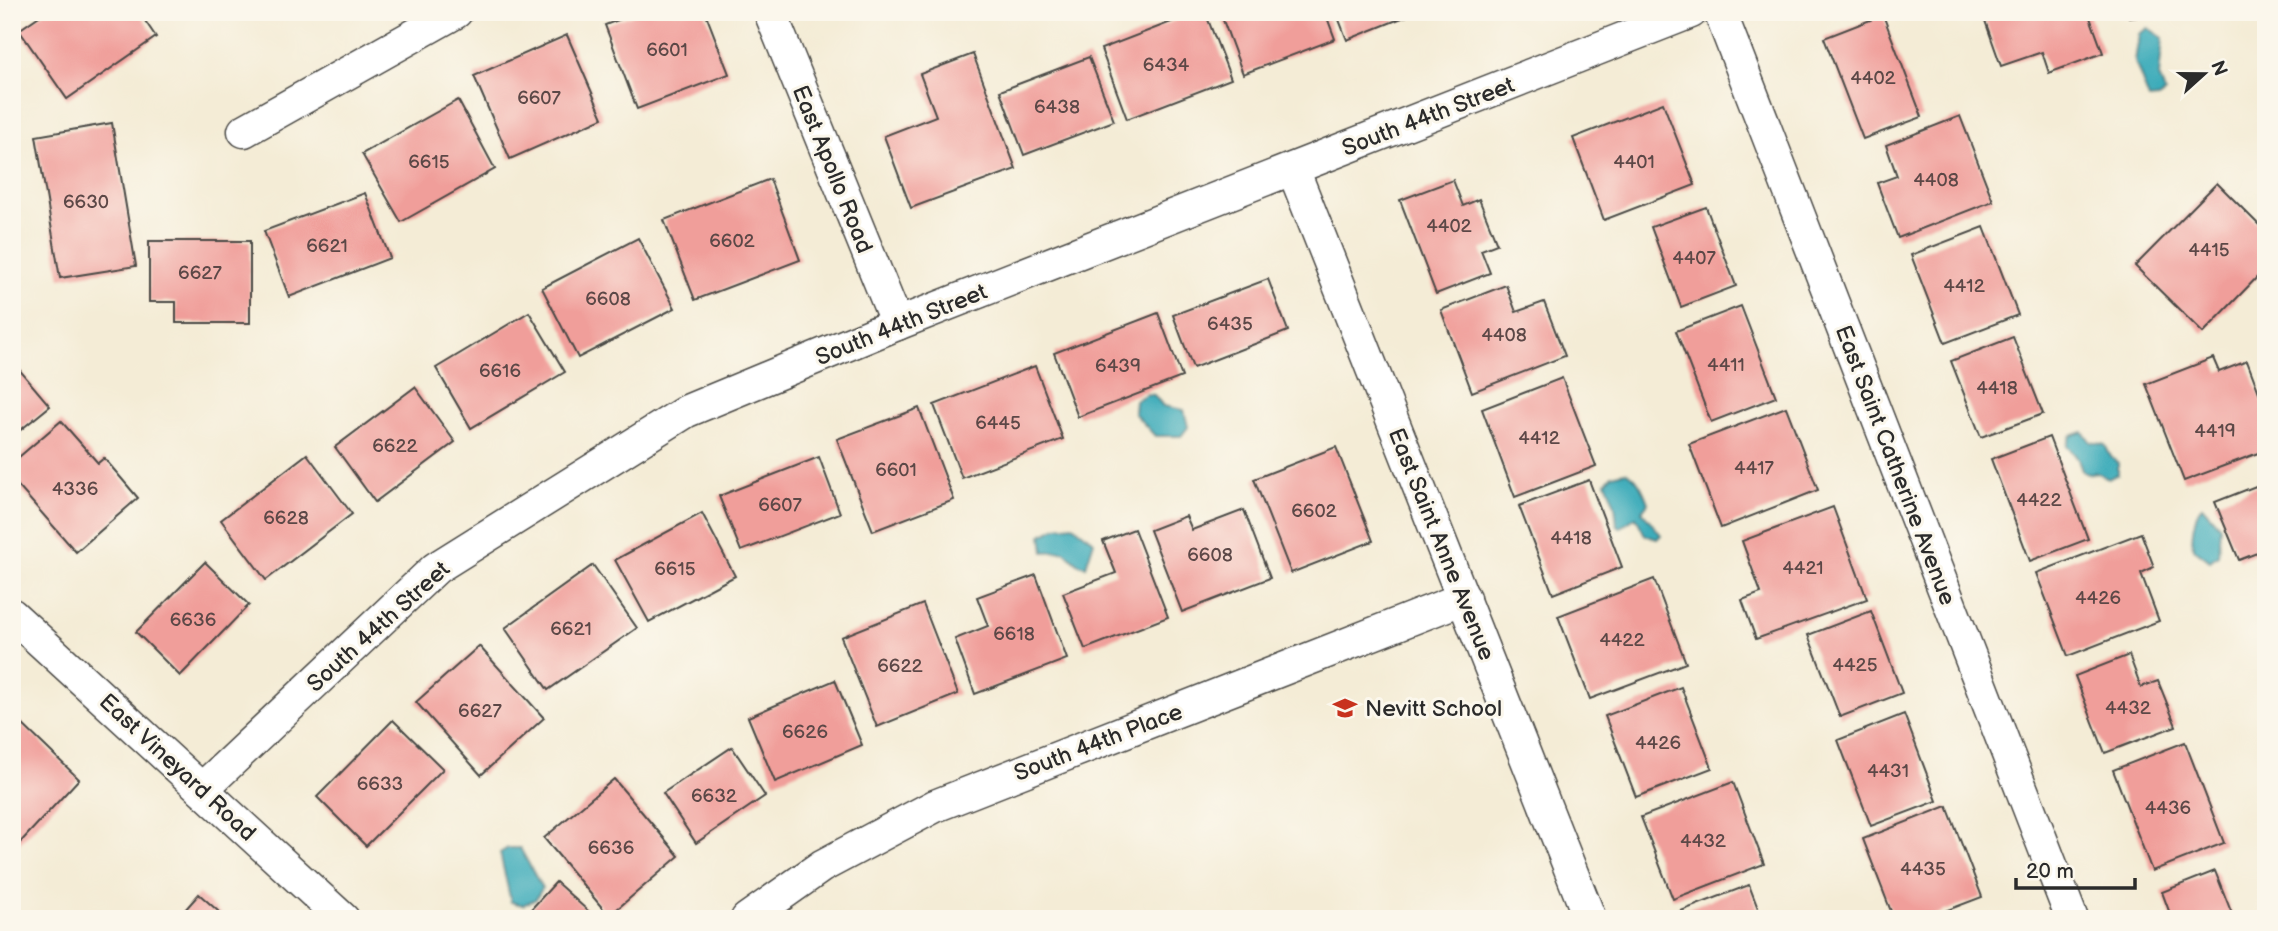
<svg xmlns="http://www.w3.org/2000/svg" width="2278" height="931" font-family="'Balsamiq Sans',sans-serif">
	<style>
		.water { fill: #3dacba; stroke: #346c72; stroke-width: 2 }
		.building { fill: #f09e9a }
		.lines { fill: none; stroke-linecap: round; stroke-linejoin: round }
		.street-casing { stroke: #494845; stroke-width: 35 }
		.street { stroke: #fff; stroke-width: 32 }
		.labels { text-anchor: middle; stroke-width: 6; stroke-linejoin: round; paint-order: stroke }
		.number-label { font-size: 19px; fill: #5c4847 }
		.street-label { font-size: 23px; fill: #2b2b2b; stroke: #fbf7ec }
		.poi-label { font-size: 23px; fill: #2b2b2b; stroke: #fbf7ec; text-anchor: start }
	</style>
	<rect width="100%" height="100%" fill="#fbf7ec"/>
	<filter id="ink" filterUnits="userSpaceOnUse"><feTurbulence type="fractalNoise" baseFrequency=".0143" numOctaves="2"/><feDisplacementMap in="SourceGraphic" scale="14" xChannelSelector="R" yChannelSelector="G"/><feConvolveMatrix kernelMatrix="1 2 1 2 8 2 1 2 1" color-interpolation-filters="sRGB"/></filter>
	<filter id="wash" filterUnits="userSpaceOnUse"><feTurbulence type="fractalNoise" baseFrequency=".00686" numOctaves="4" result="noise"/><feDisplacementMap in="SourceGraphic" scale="28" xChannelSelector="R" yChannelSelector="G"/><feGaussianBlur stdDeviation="1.57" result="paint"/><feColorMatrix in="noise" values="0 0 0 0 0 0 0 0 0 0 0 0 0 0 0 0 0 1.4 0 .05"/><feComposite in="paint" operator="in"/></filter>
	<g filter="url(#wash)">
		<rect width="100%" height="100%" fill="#f4ecd6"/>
		<g class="water">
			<polygon points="2148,28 2163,38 2159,76 2165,93 2158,98 2149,99 2135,62 2139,34"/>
			<polygon points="1146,394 1154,395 1163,406 1184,410 1188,427 1181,436 1155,436 1134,413 1135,401"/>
			<polygon points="2083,432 2091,442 2105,445 2111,457 2118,463 2118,474 2108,479 2096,472 2087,474 2082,471 2078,458 2067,446 2071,436"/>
			<path d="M1625 472C1637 474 1644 492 1648 503L1642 511 1661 535 1657 539 1645 535 1636 517 1620 528 1617 525 1615 505 1606 482 1612 475Z"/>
			<path d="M2202 506 2220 526 2218 555 2210 561 2193 548C2191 537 2194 515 2202 506Z"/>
			<polygon points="1073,525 1094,541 1086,566 1079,564 1064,551 1044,552 1042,535 1057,527"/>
			<polygon points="508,848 520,848 542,888 536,899 523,905 511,902 500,853"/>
		</g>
		<g id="blocks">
			<g class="building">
				<polygon points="45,12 139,12 156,37 67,99 19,30"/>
				<polygon points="639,12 705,12 729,74 637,109 605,25"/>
				<polygon points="1197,12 1205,12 1231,79 1127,119 1101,49"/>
				<polygon points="1220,12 1325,12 1335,39 1243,74"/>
				<polygon points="1336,12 1417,12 1347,40"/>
				<polygon points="1982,12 2088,12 2103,53 2049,73 2042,52 2001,66"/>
				<polygon points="2128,12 2167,12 2168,14 2129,18"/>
				<polygon points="1883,15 1922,117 1863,139 1824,38"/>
				<polygon points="567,35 603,118 510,159 474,76"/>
				<polygon points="973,54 1016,169 911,208 884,136 936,116 920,74"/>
				<polygon points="1089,57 1114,121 1024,155 1000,91"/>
				<polygon points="458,100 495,169 401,222 362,154"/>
				<polygon points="1663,103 1695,185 1604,220 1573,138"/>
				<polygon points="1960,116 1993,201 1898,238 1877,183 1897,176 1886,145"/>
				<polygon points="112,123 136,266 60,278 36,136"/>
				<polygon points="770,179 800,260 695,300 664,220"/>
				<polygon points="1453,180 1463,206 1479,199 1497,244 1481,250 1490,273 1436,294 1400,200"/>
				<polygon points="2217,183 2266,232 2266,268 2203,333 2135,266"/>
				<polygon points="365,193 390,258 289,297 264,231"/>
				<polygon points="1706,207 1736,286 1681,307 1651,227"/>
				<polygon points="1984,227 2018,315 1945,343 1911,255"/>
				<polygon points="638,238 675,308 578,358 542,288"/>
				<polygon points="149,241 250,241 250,323 176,323 176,302 149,302"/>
				<polygon points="1268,279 1288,331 1193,368 1173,315"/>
				<polygon points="1506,285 1516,312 1544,302 1565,356 1472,392 1441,310"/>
				<polygon points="1741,306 1776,397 1711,422 1676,331"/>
				<polygon points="529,312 565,372 471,428 436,368"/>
				<polygon points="1158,313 1182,377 1078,417 1054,353"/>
				<polygon points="2013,337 2043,414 1981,437 1951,361"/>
				<polygon points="2213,358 2219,372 2247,361 2266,411 2266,450 2184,481 2146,384"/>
				<polygon points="12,361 50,406 12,437"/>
				<polygon points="1035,366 1063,439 962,478 934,405"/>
				<polygon points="1562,378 1596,466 1515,497 1482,409"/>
				<polygon points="415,387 455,442 375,502 335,447"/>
				<polygon points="1786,407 1818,490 1721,528 1689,444"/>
				<polygon points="919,408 954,500 873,531 837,439"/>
				<polygon points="61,421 98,463 104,458 138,498 76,552 12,479 12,463"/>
				<polygon points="2049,437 2088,539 2030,561 1991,459"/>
				<polygon points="1336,447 1373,541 1291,573 1254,479"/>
				<polygon points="307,454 352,514 266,580 221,520"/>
				<polygon points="819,457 840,513 741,551 719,496"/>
				<polygon points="1589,480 1622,567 1553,594 1519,506"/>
				<polygon points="2266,482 2266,560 2262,551 2239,560 2215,502"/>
				<polygon points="1833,507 1867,599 1756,639 1742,600 1761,593 1742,541"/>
				<polygon points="1244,510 1270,578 1182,612 1150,530 1186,516 1192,530"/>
				<polygon points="702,513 735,576 649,622 615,560"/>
				<polygon points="1134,529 1168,617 1085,649 1063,593 1116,573 1103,541"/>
				<polygon points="2141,533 2154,567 2141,573 2159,621 2068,656 2036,573"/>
				<polygon points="205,562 249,605 180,676 136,632"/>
				<polygon points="593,565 637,628 548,690 505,628"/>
				<polygon points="1036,575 1067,659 975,694 955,639 988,626 977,597"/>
				<polygon points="1654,579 1686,663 1590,699 1558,616"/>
				<polygon points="923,604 958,694 877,727 841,637"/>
				<polygon points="1871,611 1902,693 1840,717 1808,635"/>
				<polygon points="479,646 544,718 481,775 416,702"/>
				<polygon points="2129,655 2141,687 2158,681 2176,726 2105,753 2075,676"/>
				<polygon points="835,680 862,745 775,782 748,717"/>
				<polygon points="1681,687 1712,768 1636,797 1605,716"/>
				<polygon points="1904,714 1937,801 1871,826 1838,740"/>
				<polygon points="17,719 79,779 16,847 12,843 12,725"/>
				<polygon points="393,720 443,769 366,846 317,797"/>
				<polygon points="2185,742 2224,843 2152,871 2113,770"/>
				<polygon points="732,747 765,796 696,843 663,793"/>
				<polygon points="614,779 679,856 609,916 544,838"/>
				<polygon points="1733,782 1764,864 1673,899 1641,817"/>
				<polygon points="1947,806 1982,897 1924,919 1894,919 1863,839"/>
				<polygon points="2215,871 2234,919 2172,919 2162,892"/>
				<polygon points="556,882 597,919 522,919"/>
				<polygon points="1749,885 1762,919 1675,919 1673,914"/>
				<polygon points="199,894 227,919 177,919"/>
			</g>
		</g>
	</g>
	<g filter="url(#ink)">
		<use href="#blocks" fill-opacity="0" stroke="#494845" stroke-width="2"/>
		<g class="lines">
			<g class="street-casing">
				<g id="street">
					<polyline points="770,12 897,324"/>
					<polyline points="1720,12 2072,919"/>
					<polyline points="244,131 456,12"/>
					<polyline points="1293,169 1590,919"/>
					<polyline points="12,615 343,919"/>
					<polyline points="202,789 436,568 687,411 897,324 1691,12"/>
					<polyline points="747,919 822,866 935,806 1464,598"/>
				</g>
			</g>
			<use href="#street" class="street"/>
		</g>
	</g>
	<defs>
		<g id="school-bare" transform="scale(1.89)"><path d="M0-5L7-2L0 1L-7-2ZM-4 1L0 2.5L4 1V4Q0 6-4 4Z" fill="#c8321e" stroke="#fbf7ec" stroke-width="2.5" paint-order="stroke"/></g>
	</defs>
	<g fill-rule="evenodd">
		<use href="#school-bare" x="1345" y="708"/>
	</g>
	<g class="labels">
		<g class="number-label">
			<text x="667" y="56">6601</text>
			<text x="1166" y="71">6434</text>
			<text x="1873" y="84">4402</text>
			<text x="539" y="104">6607</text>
			<text x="1057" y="113">6438</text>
			<text x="429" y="168">6615</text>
			<text x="1634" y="168">4401</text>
			<text x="1936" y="186">4408</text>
			<text x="86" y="208">6630</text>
			<text x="1449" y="232">4402</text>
			<text x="732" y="247">6602</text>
			<text x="327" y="252">6621</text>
			<text x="2209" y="256">4415</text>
			<text x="1694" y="264">4407</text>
			<text x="200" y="279">6627</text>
			<text x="1964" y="292">4412</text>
			<text x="608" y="305">6608</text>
			<text x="1230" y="330">6435</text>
			<text x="1504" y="341">4408</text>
			<text x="1726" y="371">4411</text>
			<text x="1118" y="372">6439</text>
			<text x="500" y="377">6616</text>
			<text x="1997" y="394">4418</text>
			<text x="998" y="429">6445</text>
			<text x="2215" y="437">4419</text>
			<text x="1539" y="444">4412</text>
			<text x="395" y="452">6622</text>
			<text x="1754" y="474">4417</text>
			<text x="896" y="476">6601</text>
			<text x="75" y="495">4336</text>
			<text x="2039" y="506">4422</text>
			<text x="780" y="511">6607</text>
			<text x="1314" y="517">6602</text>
			<text x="286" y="524">6628</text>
			<text x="1571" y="544">4418</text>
			<text x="1210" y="561">6608</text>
			<text x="1803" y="574">4421</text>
			<text x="675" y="575">6615</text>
			<text x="2098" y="604">4426</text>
			<text x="193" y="626">6636</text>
			<text x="571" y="635">6621</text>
			<text x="1014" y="640">6618</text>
			<text x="1622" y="646">4422</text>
			<text x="1855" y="671">4425</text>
			<text x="900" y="672">6622</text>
			<text x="2128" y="714">4432</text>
			<text x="480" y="717">6627</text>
			<text x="805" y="738">6626</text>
			<text x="1658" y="749">4426</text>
			<text x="1888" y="777">4431</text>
			<text x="380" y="790">6633</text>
			<text x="714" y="802">6632</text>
			<text x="2168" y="814">4436</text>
			<text x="1703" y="847">4432</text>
			<text x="611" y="854">6636</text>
			<text x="1923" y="875">4435</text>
		</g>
		<g class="street-label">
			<text transform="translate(1428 116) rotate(-21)" y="8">South 44th Street</text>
			<text transform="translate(833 169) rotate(68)" y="8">East Apollo Road</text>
			<text transform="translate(901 324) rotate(-22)" y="8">South 44th Street</text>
			<text transform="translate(1896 465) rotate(69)" y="8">East Saint Catherine Avenue</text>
			<text transform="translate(1442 544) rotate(68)" y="8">East Saint Anne Avenue</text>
			<text transform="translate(378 626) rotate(-42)" y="8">South 44th Street</text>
			<text transform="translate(1098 742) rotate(-21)" y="8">South 44th Place</text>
			<text transform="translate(178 767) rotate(43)" y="8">East Vineyard Road</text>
		</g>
		<g class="poi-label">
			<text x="1365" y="716">Nevitt School</text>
		</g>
	</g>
	<rect width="2278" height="931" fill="none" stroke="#fbf7ec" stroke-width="42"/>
	<g transform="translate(2204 74) rotate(69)" stroke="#fbf7ec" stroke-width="5" paint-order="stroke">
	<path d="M0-5L12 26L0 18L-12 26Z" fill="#2b2b2b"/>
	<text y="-10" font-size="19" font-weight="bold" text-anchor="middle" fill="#2b2b2b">N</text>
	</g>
	<path d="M2016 878v10h119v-10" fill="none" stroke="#2b2b2b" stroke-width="3.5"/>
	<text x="2026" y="878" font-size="21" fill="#2b2b2b" stroke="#fbf7ec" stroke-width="5" paint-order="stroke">20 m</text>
</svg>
